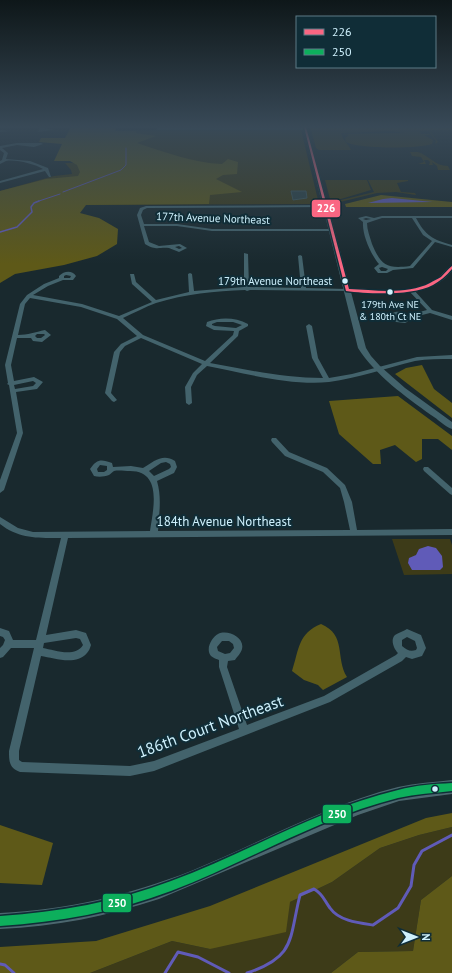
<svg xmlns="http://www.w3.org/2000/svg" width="452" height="973" font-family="'PT Sans',sans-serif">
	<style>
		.green { fill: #3d3b18; fill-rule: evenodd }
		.forest { fill: #5e5918 }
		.water { fill: #605bb8 }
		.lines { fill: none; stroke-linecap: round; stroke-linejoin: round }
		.stream-far2 { stroke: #605bb8; stroke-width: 1 }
		.stream-far1 { stroke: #605bb8; stroke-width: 1.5 }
		.stream { stroke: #605bb8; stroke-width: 3 }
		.building { fill: #2c4245; stroke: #3c575c }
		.minor { fill: #43636c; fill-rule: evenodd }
		.tertiary { fill: #43636c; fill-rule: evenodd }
		.secondary { fill: #4c676f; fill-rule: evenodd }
		.bus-1-casing { stroke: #102d37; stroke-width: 3 }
		.bus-2-casing { stroke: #102d37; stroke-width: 3 }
		.bus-1 { fill: #fa6682; fill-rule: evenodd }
		.bus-2 { fill: #0daf5c; fill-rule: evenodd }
		.bus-dot { fill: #cff1fd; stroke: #102d37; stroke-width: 1.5 }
		.labels { text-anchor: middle; stroke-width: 4; stroke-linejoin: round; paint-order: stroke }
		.far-bus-label { font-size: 10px; fill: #cff1fd; stroke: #102d37 }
		.far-street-label { font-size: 11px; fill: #cff1fd; stroke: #102d37 }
		.street-label { font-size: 13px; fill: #cff1fd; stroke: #102d37 }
		.near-street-label { font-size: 16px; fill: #cff1fd; stroke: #102d37 }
		.line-badge { stroke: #102d37; stroke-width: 1.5 }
		.badge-label { font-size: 11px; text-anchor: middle; font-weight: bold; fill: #fff }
	</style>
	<rect width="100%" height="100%" fill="#19292e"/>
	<g class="green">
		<polygon points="71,127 116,127 115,131 301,130 319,204 86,205 41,196 0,191 54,176 72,174 71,170 65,163 102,163 114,131 69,131"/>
		<path d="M311 130H429L438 142 435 144 436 141 429 131H420L421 134H429L430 135H424L433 140 432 144C419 149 358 149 346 142L345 138 349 135 342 134 406 133 389 131 341 133C343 141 348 143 351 150H354H319L316 148Z"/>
		<path d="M379 152H418C430 156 435 166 448 166L450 170H438L437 166 432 162 433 165H429L430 162 428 160H424L426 164H418L424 162 421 157 412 156 410 152Z"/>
		<polygon points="325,180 367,180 371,190 334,201 330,199"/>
		<polygon points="368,180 408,180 408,181 397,183 401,192 415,193 416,195 396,192 377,193 340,202 333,202 374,192"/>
		<path d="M392 539H450L452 545V574L404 575ZM416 555 439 570H412Z"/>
		<polygon points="452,827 452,876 421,900 413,951 358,952 331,973 90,973 172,941 210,949 290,902 332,882 380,848 419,835"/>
	</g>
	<g class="forest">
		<path d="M71 127H116L115 131H136V133L156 136 137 143C165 152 193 163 222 164L228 159 238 162 237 174 223 175 216 179 242 192 210 195 209 204 86 205 80 213 99 218 118 229 117 244 97 256 64 265 15 274 0 283V191L46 179 78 176 80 172 77 165 70 161H54L62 144 39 142 41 138H65Z"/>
		<polygon points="310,128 452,128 452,130 311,130"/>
		<polygon points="381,195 452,202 452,207 346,207 345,204"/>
		<polygon points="422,365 434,389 452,403 452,418 395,374 406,368"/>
		<polygon points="398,396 452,436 452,450 438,439 422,439 422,459 416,462 395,445 380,450 381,464 373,464 339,434 329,401"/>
		<path d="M321 624C347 635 335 658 347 677L323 690 318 685 304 680 292 671C299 650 298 633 321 624Z"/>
		<polygon points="452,813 452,827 419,835 380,848 332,882 290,902 286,932 210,949 172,941 90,973 0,973 0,947 96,941 210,906 426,818"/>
		<polygon points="0,825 53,843 42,885 0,883"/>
		<polygon points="452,876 452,973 331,973 358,952 413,951 421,900"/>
	</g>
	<g class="water">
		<polygon points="392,198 433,202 368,203 383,199"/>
		<polygon points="428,546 436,548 442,556 443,567 440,570 412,570 408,563 409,558 416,555 419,549"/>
	</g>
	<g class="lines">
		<g class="stream-far2">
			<polyline points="63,192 121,170 126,165 126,148"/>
			<polyline points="36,202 60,194"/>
		</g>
		<polyline class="stream-far1" points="0,232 17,227 32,212 31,207 34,203 39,201"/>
		<g class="stream">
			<polyline points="0,964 5,965 14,973"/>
			<polyline points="165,973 178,952 198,957 229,973"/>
			<path d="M247 973C296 957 289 939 300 895L314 889C323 894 324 900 330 908 339 921 359 923 373 925L398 908 411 886 414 865 422 851 452 835"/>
		</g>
	</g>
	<polygon class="building" points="291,191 306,191 307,198 293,200"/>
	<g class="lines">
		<g class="minor">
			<polygon points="40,127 53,130 38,132"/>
			<polygon points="157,128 305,128 307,129 305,130 156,130"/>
			<polygon points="0,130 12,131 0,132"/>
			<path d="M17 143H41L43 144 34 147 17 145 2 148 8 153 6 159 30 161 48 168 51 177H49L45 171 0 183V181L43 169C35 164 15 159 6 161 4 162 2 163 0 164V161L2 160 4 153 0 150V146Z"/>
			<path d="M326 205H327V207L147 208 143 210 141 215 144 224H177L212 229H332L334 230 332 231H212L177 226H144L149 242 159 246 180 244 187 248 179 252C176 251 172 249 169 248 158 247 157 251 145 244L137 215 140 208 146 206ZM179 246 182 248 179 249 175 247Z"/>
			<path d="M366 216 374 218 382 216H452V218H416C425 235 433 240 452 245V247L435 242 413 268 393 270 387 273H378L374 268 379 264C371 255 362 235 363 222L358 218ZM366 218 371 219 366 220 363 219ZM382 218H412L423 235 432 241 410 266C386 269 381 265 372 244 370 237 367 230 367 223ZM382 267 388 269 386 271H381L379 268Z"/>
			<path d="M244 253 248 254 249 287 301 288 298 256 300 255 302 256 306 288 347 289 349 290 347 291 250 290 247 291 245 290C215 291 185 294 156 303 145 307 134 313 123 318L143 335 205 361 233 335 234 331 214 330 206 326 207 322C220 317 235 317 248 324V326L239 331 238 336 210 363C248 370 285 378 323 378L312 358 306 326 309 324 312 326 318 358 329 378 352 374 417 357 452 355V359C440 359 427 359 415 361 386 368 358 378 329 382 292 386 243 373 207 366L197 375 191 387 192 403 189 405 186 403 185 387 193 373 202 364 141 338 125 346 120 352 111 393 117 400 114 402 112 401 105 393 114 352 121 344 137 336 117 319 81 307 30 298 25 304 18 335C28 335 35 332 45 330L51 335 42 342 33 341 31 338H17L11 365 14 381 34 377 43 382 37 389 16 392 23 433 4 490 0 493V480L17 433 9 385 7 384 8 383 5 365 20 304 27 295 44 284 59 278V276C64 271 72 270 76 276L73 280H63L48 286 33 295 82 304 119 316 152 302 132 284 130 274H134L136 282 156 300 189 292 188 274 190 273 192 274 194 291 244 287ZM66 275 71 276 70 278H64V276ZM217 322H233L242 325 236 328 215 326 212 325V324ZM37 334H44L45 335 41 338H37L35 336ZM33 381 36 383 33 386 15 389 14 385Z"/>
			<path d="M409 289H413L432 310 452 316V320L430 313 410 318 407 322 405 323 396 322 390 318C391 317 393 313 393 313 397 310 405 313 408 315L427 310 409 291ZM397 316H402L405 318 404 319H399L396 318Z"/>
			<path d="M272 438H276L289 452 327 468 345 485 352 502 357 530 452 529V535L68 538 46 635 76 630 86 633 91 645C90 648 89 651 87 653 76 666 54 658 41 656L19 751V760L22 762 130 766 154 761 239 729 219 667V660C217 659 213 658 211 656 205 649 212 637 218 634 227 629 245 637 242 649 241 653 237 657 235 660L228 661 227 667 247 725 324 696 396 655 398 653C394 649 390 640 395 635 398 633 404 631 407 629L421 635 426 648 422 656 412 659 406 657 402 661 330 702 154 771 130 776 20 772C9 768 9 761 9 751L34 648H11L3 657 0 658V648L3 645 5 640 3 637 0 636V628L9 631 13 640H36L61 538C38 538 19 539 0 524V517L18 528 33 532 150 531C153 510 163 471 130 471 125 471 118 470 114 471 112 472 111 474 109 475 104 477 98 477 94 476L90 469C97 459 101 459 112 463L113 467 131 466 143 468C154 461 163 453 175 461L177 467 174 473 157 481C162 498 159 514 158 531L350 530 344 502 340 488 323 472 285 456 272 442 271 440ZM166 462 170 464 171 467 169 469 154 476 149 471 161 463ZM100 465 107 466V470L104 472H98L97 469ZM407 637 415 641 417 648 416 650C410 652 407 650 402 646V640ZM76 638 80 639 83 645C75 658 54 650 43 648L44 643ZM222 641H229L233 644 234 648 230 653 225 654 218 651 217 647Z"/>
			<polygon points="424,467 428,467 452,488 452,495 450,494 424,471 423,469"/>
		</g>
		<path class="tertiary" d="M303 127H307L350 288C376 289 406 294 431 283 440 279 444 269 452 265V271C428 301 384 293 351 292L366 348 371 356 380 366 405 388 452 422V429C445 427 438 419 431 415 405 396 376 376 358 348Z"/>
		<path class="secondary" d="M452 780V794L399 801 358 815 159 899C107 916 55 927 0 929V913C67 910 129 895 191 871 260 843 326 805 398 787 416 783 434 782 452 780Z"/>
		<g class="bus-1-casing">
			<path id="bus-1" d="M304 127H306L349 289C374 290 407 295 430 283 433 281 438 279 441 277 445 273 448 269 452 266V269C446 276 440 281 433 285 412 296 369 294 346 291Z"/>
		</g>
		<g class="bus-2-casing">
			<path id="bus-2" d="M452 783V791C434 793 416 794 398 798 318 818 247 862 171 891 116 912 59 922 0 926V916C59 912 116 902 171 881 247 853 318 809 398 790 416 785 434 784 452 783Z"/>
		</g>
		<use href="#bus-1" class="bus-1"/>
		<use href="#bus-2" class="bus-2"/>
	</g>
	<linearGradient id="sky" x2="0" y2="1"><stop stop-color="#0e1719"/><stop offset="0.48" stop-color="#384957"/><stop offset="1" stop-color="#384957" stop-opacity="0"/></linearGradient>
	<rect width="452" height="264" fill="url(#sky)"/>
	<g class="bus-dot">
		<circle cx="345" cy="281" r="3.5"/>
		<circle cx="390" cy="292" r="3.5"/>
		<circle cx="435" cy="789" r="3.5"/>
	</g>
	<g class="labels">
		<g class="far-bus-label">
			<text x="390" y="308">179th Ave NE<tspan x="390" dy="12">&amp; 180th Ct NE</tspan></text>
		</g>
		<g class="far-street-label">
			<text transform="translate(213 218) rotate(2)" y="4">177th Avenue Northeast</text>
			<text x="275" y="285">179th Avenue Northeast</text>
		</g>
		<g class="street-label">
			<text x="224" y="526">184th Avenue Northeast</text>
		</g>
		<g class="near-street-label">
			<text transform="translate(210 726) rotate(-20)" y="6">186th Court Northeast</text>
		</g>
	</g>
	<g class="line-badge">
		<rect x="311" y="199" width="30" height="19" rx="4" fill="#fa6682"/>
		<rect x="322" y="804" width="30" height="20" rx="4" fill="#0daf5c"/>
		<rect x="102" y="893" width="30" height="20" rx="4" fill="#0daf5c"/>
	</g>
	<g class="badge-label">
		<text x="326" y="212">226</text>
		<text x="337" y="818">250</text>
		<text x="117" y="907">250</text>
	</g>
	<rect x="296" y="16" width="140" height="52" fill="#102d37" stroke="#5c7b86"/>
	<rect x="304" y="29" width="20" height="6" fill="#fa6682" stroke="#5c7b86"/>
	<text x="332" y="36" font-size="12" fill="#cff1fd">226</text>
	<rect x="304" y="49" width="20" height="6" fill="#0daf5c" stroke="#5c7b86"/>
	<text x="332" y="56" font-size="12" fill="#cff1fd">250</text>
	<g transform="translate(416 937) rotate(90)" stroke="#102d37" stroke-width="3" paint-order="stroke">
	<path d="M0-3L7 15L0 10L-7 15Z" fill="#cff1fd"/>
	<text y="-6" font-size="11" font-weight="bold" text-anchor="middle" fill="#cff1fd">N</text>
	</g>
</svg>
